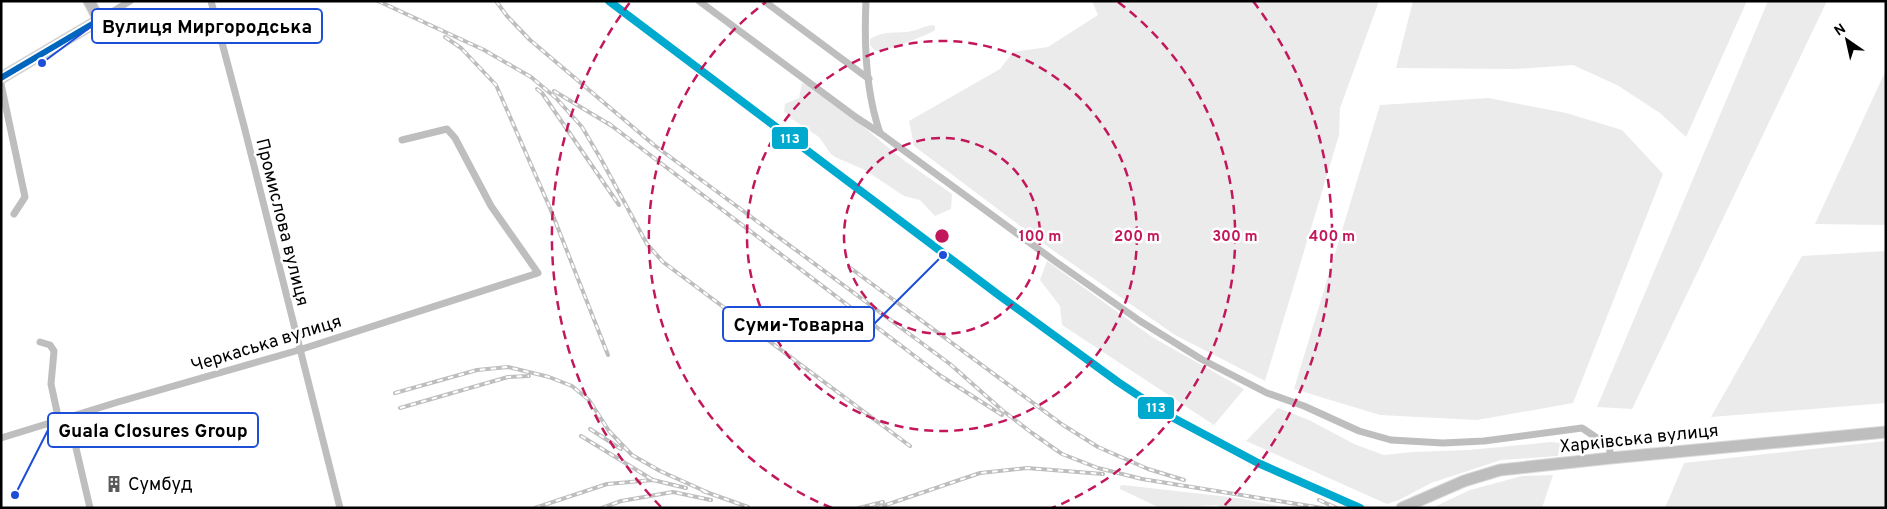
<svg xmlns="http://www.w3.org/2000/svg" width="1887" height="509" font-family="Overpass,sans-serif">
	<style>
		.green { fill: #ebebeb }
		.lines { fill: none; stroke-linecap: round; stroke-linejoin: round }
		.primary-casing { stroke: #dbdbdb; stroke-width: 13 }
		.minor { stroke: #bebebe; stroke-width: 7 }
		.primary { stroke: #bebebe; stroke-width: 11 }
		.rail-casing { stroke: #bebebe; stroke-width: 4 }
		.rail { stroke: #fff; stroke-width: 2; stroke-dasharray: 5.5; stroke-linecap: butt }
		.bus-1-casing { stroke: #fff; stroke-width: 10 }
		.bus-1 { stroke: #0065bd; stroke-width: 6 }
		.rail-1-casing { stroke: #fff; stroke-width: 11 }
		.rail-1 { stroke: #00a9ce; stroke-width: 8 }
		.ring { fill: none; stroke: #c2185b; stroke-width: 2.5; stroke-dasharray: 9 6 }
		.labels { text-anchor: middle; stroke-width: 5; stroke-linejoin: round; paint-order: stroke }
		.street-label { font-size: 18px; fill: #000; stroke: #fff }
		.poi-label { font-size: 18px; fill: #000; stroke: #fff; text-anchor: start }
		.centre { fill: #c2185b; stroke: #fff; stroke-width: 2.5 }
		.ring-label { font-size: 15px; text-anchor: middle; font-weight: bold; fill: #c2185b; stroke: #fff; stroke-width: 5; stroke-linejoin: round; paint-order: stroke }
		.leader { fill: none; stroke: #1d4ed8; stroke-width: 2 }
		.callout-dot { fill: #1d4ed8; stroke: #fff; stroke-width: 2 }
		.callout { fill: #fff; stroke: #1d4ed8; stroke-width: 2 }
		.callout-label { font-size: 19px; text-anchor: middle; font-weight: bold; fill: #000 }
		.line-badge { stroke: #fff; stroke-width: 2 }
		.badge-label { font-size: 14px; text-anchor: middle; font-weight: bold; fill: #fff }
	</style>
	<rect width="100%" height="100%" fill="#fff"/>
	<g class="green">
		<polygon points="1092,1 1379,1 1340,108 1339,135 1265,381 1175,335 1051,249 914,146 909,121 1000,69 1013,52 1048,47 1098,15"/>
		<polygon points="1413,1 1747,1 1686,137 1660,113 1617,85 1573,65 1515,69 1396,68"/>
		<polygon points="1768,1 1827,1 1632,409 1597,407"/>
		<path d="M931 25 935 26V30C930 34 885 52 879 51 875 51 872 48 870 45V39C882 31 893 33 907 32 915 31 923 27 931 25Z"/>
		<polygon points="1886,70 1886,225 1815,224"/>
		<polygon points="802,83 818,89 902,159 952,194 951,209 935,216 920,200 904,196 865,170 837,158 831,154 819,137 789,117 784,111 785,104 799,98"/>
		<polygon points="1488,98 1566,113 1622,130 1663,174 1573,403 1477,420 1380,415 1294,389 1380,105"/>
		<polygon points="1886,251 1886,403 1711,417 1802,256"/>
		<polygon points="1047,261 1152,337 1244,389 1214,425 1062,325 1060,306 1040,280"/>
		<polygon points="1278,408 1309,420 1354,444 1384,455 1413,452 1469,450 1551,442 1560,443 1558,456 1501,460 1431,483 1399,500 1387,504 1246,441"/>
		<polygon points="1886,441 1886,508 1665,508 1684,463"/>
		<polygon points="1553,475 1542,508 1432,508 1470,490 1522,476"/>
		<polygon points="1123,485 1238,498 1288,508 1222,508 1217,505 1160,508 1120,489 1120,486"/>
	</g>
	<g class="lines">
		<g class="primary-casing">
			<g id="primary">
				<polyline points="1,78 99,20 89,1"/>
				<polyline points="1402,508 1464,481 1500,470 1611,458 1886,432"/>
			</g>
		</g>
		<g class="minor">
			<polyline points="211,1 244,126 340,508"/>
			<polyline points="699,1 857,118 880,133"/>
			<polyline points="764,1 869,79"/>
			<path d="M866 1C864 43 866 93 880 133L1056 262 1140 321 1201 359 1267 393 1304 406 1359 431 1391 440 1443 443 1484 441 1582 428 1609 446 1611 458"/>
			<polyline points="99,20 130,1"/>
			<polyline points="1,84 25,197 14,214"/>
			<polyline points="40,342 50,345 54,351 51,384 59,421"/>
			<polyline points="69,418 90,508"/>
			<polyline points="1,438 118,402 299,350 538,273 491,206 455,138 447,129 402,140"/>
		</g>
		<use href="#primary" class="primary"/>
		<g class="rail-casing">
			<g id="rail">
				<polyline points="378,1 484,50 531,77 556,98 582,127 602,161 647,244 663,262 910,446"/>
				<polyline points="496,1 507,16 530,40 654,145 950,364 1002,410 1032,433 1062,454 1098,468 1142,479 1322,508"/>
				<polyline points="445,37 461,48 496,85 550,208 608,355"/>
				<polyline points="537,89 542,93 619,205"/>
				<polyline points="554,91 612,126"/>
				<polyline points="608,123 941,376 1002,415"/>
				<polyline points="849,267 1063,425 1098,447 1148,469 1184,480"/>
				<polyline points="395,393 477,370 508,367 549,377 572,386 589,400 609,431 632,455 660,471 709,493"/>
				<polyline points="400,408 508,377 529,376"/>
				<polyline points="590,429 621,449"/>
				<polyline points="581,436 653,480"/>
				<polyline points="703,491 748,507"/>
				<polyline points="1319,500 1337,508"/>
				<polyline points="535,508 607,484 653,480 686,488"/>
				<polyline points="602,508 621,501 673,492 711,500"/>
				<polyline points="859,508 883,502"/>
				<polyline points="877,508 980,473 1027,468 1103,474"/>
			</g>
		</g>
		<use href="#rail" class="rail"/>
		<g class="bus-1-casing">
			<polyline id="bus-1" points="1,78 99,20"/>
		</g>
		<use href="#bus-1" class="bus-1"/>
		<g class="rail-1-casing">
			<polyline id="rail-1" points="609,1 1000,296 1118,382 1166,414 1258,463 1360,508"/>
		</g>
		<use href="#rail-1" class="rail-1"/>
	</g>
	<g class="ring">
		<circle cx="942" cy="236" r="98"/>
		<circle cx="942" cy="236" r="195"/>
		<path d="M832 508A293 293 0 0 1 766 2M1118 2A293 293 0 0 1 1052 508"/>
		<path d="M661 507A390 390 0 0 1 631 1M1253 1A390 390 0 0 1 1223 507"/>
	</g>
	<defs>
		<g id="building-bare" transform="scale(1.35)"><path d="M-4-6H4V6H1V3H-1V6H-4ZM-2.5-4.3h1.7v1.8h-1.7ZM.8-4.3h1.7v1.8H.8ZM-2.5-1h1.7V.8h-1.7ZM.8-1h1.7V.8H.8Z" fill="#595959" stroke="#fff" stroke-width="2.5" paint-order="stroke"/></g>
	</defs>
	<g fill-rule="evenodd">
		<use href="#building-bare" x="114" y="484"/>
	</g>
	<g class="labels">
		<g class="street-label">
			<text transform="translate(283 222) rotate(76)" y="6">Промислова вулиця</text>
			<text transform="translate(266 343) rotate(-17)" y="6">Черкаська вулиця</text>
			<text transform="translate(1639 438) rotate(-6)" y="6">Харківська вулиця</text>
		</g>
		<g class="poi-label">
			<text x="128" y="490">Сумбуд</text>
		</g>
	</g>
	<circle cx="942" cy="236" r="8" class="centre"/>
	<g class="ring-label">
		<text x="1040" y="241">100 m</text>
		<text x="1137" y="241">200 m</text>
		<text x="1235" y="241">300 m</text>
		<text x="1332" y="241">400 m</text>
	</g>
	<path class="leader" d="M42 63L92 26M943 255L874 324M15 495L48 430"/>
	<g class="callout-dot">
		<circle cx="42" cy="63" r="5"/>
		<circle cx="943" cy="255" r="5"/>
		<circle cx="15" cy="495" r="5"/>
	</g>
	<g class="callout">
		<rect x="92" y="9" width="230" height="34" rx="5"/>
		<rect x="723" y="307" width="151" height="34" rx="5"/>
		<rect x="48" y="413" width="210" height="34" rx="5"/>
	</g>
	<g class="callout-label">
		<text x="207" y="33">Вулиця Миргородська</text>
		<text x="799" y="331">Суми-Товарна</text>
		<text x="153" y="437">Guala Closures Group</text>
	</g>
	<g class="line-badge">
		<rect x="771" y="126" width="38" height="24" rx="5" fill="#00a9ce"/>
		<rect x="1137" y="396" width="38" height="24" rx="5" fill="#00a9ce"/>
	</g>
	<g class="badge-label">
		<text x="790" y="143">113</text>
		<text x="1156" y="412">113</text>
	</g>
	<rect width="1887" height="509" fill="none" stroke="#000000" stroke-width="5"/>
	<g transform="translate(1847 40) rotate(326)" stroke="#ffffff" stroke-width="4" paint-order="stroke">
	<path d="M0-4L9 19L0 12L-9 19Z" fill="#000000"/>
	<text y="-8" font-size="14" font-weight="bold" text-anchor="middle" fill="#000000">N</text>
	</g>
</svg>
